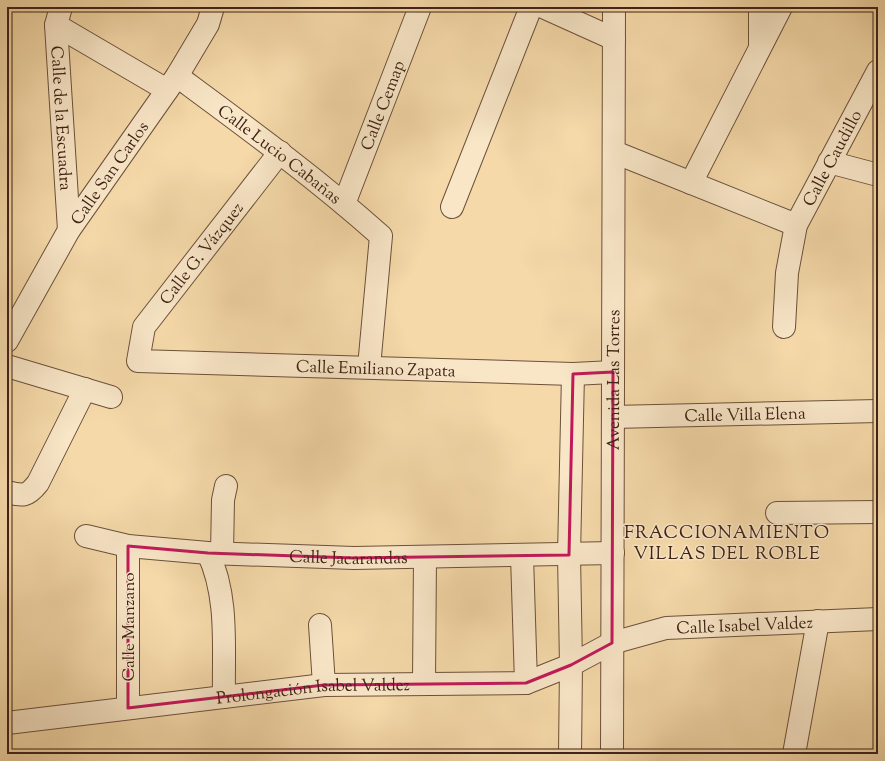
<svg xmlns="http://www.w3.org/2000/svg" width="885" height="761" font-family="'Sorts Mill Goudy',serif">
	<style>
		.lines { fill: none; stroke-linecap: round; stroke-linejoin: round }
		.minor-casing { stroke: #6c503c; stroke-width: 24 }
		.minor { stroke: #f8e6c7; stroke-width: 22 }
		.marked { fill: none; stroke: #c2185b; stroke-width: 3; stroke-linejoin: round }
		.labels { text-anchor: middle; stroke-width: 3; stroke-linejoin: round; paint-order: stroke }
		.street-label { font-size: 17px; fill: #3f2217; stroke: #f8e6c7 }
		.neighbourhood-label { font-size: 18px; letter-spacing: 1px; fill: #3f2217; stroke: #f8e6c7 }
	</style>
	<rect width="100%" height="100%" fill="#f5d9a9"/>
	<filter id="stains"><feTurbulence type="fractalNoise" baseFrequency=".005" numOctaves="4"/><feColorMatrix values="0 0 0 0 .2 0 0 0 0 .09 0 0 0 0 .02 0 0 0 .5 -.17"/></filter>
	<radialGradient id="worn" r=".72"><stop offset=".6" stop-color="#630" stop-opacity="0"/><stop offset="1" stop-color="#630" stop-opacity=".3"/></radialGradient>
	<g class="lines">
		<g class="minor-casing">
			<g id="minor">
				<path id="s1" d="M61 7 56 25 69 230"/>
				<polyline points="543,7 614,39"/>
				<polyline points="56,25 167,90"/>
				<polyline points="760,44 760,7"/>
				<path id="s2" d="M177 76C246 127 316 178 381 236L369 367"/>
				<path id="s3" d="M280 152 144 327 138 361 573 374 613 372"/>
				<polyline points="614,152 796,225"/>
				<polyline points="829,162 878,175"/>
				<polyline points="691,183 781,7"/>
				<path id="s4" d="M344 204 420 7"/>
				<polyline points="452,207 531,7"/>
				<path id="s5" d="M784 327 787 273 796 225 878 71"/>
				<path id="s6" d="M7 341 69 230 177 76 208 24 213 7"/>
				<polyline points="7,366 111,397"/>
				<path id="s7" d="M613 417 878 411"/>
				<path d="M7 492C23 496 27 497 38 483L85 389"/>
				<polyline points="777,513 878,512"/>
				<path id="s8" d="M86 536 128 546 208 553 354 558 613 553"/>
				<polyline points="128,546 128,708"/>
				<path d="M208 553C229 597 223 649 224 697"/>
				<polyline points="222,553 223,500 226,486"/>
				<polyline points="522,556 526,683"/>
				<polyline points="320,625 324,685"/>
				<polyline points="424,683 425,557"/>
				<path id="s9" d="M7 723 324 685 526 683 571 665 612 643 666 628 878 619"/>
				<polyline points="570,754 571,665 569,555 573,374"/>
				<path id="s10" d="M612 754 614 7"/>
				<polyline points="794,754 818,621"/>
			</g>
		</g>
		<use href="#minor" class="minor"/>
	</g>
	<path class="marked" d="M613 372 612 643 571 665 526 683 324 685 128 708V546L208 553 354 558 569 555 573 374Z"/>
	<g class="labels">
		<g class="street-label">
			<text dy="6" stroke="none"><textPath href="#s4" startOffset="106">Calle Cemap</textPath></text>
			<text dy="6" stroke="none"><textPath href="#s1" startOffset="112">Calle de la Escuadra</textPath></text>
			<text dy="6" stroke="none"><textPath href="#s2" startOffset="129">Calle Lucio Cabañas</textPath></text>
			<text dy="6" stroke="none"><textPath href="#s5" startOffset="179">Calle Caudillo</textPath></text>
			<text dy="6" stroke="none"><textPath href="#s6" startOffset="197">Calle San Carlos</textPath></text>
			<text transform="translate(201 253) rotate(-52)" y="6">Calle G. Vázquez</text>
			<text dy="6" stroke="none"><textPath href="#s3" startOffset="494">Calle Emiliano Zapata</textPath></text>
			<text dy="6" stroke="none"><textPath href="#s10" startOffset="374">Avenida Las Torres</textPath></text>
			<text dy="6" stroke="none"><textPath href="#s7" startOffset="132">Calle Villa Elena</textPath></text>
			<text dy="6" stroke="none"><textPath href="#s8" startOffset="264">Calle Jacarandas</textPath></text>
			<text dy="6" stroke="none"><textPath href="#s9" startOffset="751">Calle Isabel Valdez</textPath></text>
			<text transform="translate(128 627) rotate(-90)" y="6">Calle Manzano</text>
			<text dy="6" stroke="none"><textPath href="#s9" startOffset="308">Prolongación Isabel Valdez</textPath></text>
		</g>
		<g class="neighbourhood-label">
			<text x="727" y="538">FRACCIONAMIENTO<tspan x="727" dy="21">VILLAS DEL ROBLE</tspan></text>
		</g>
	</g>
	<rect width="885" height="761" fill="none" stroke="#f5d9a9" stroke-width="24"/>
	<rect x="8" y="8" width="869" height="745" fill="none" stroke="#3f2217" stroke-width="2"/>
	<rect x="12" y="12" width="861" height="737" fill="none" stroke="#3f2217"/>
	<rect width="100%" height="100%" filter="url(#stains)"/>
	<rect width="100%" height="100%" fill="url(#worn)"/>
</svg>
